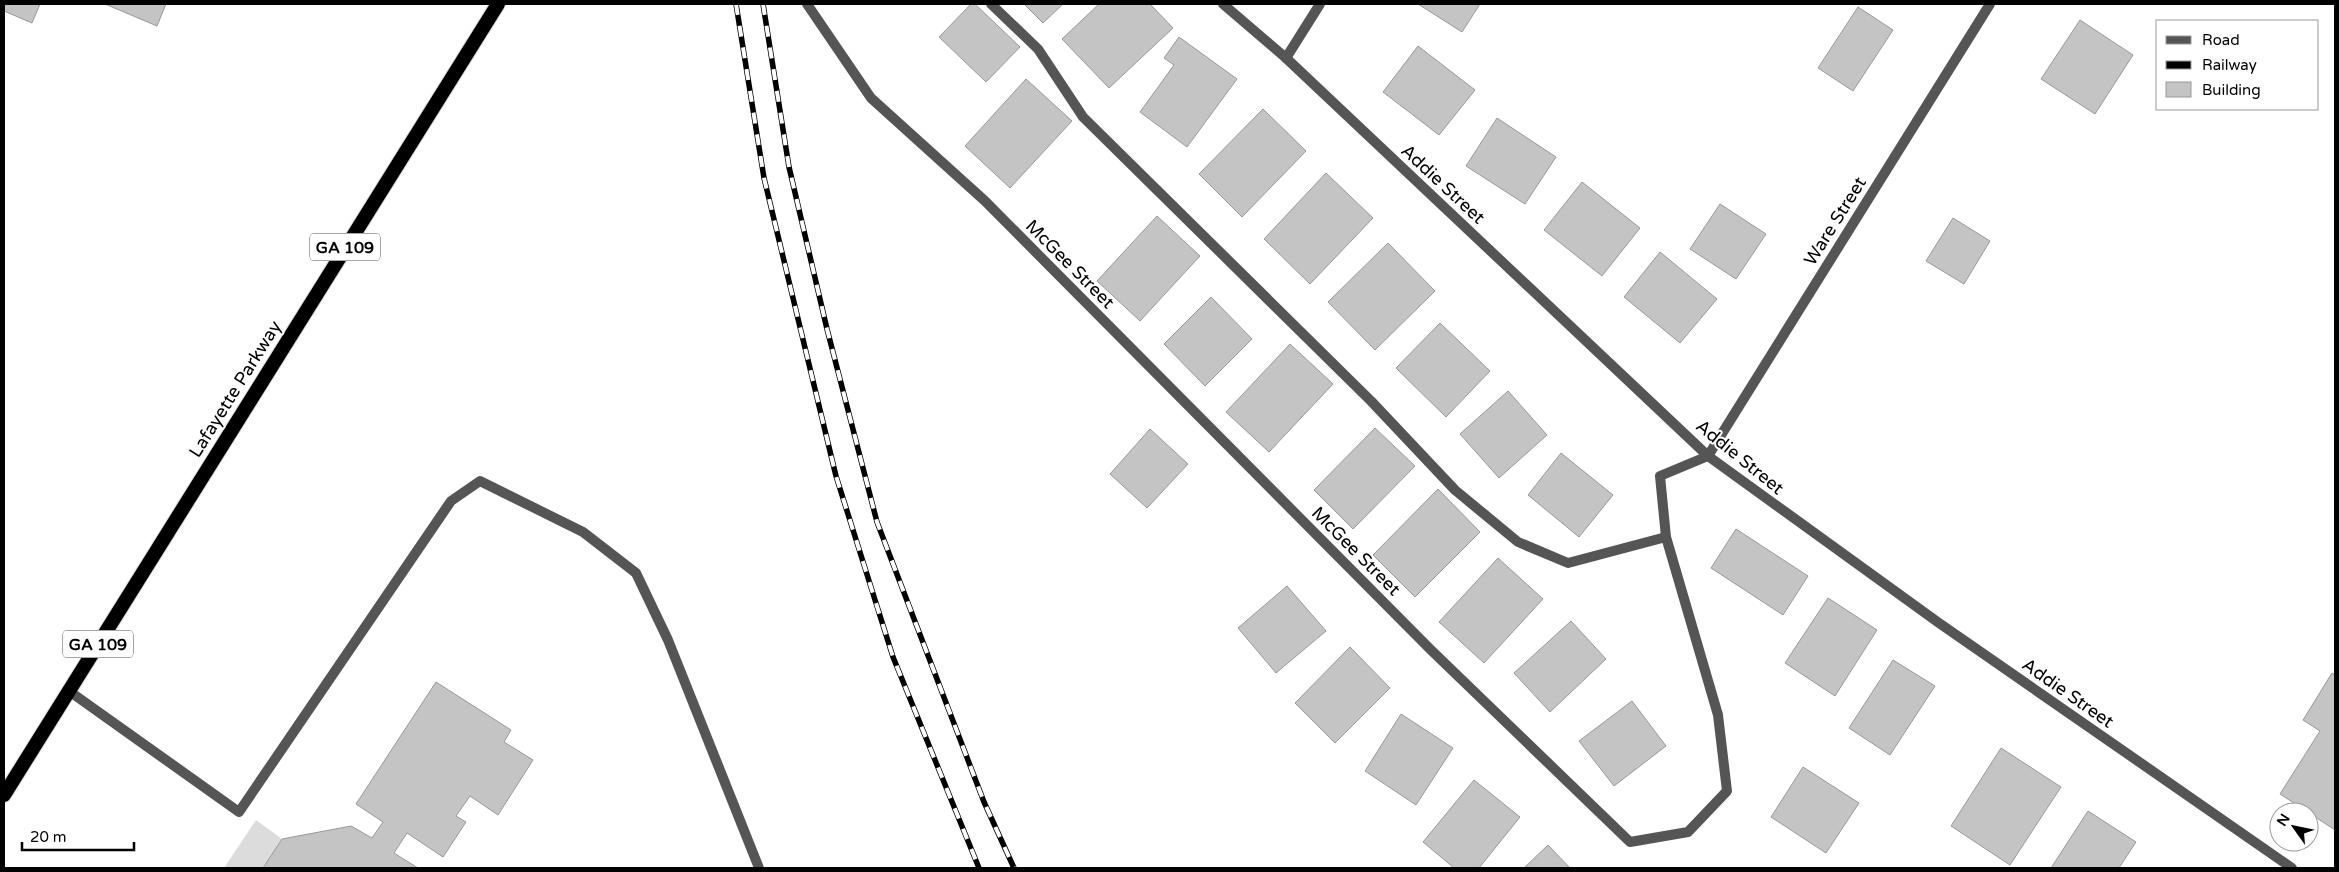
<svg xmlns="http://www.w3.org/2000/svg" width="2339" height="872" font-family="'Varela Round',sans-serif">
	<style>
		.green { fill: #dcdcdc }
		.building { fill: #c4c4c4; stroke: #999 }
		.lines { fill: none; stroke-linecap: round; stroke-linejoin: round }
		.trunk-casing { stroke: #dbdbdb; stroke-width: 16 }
		.service { stroke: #555; stroke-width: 10 }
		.minor { stroke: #555; stroke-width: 10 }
		.trunk { stroke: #000; stroke-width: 14 }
		.rail-casing { stroke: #000; stroke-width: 5.5 }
		.rail { stroke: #fff; stroke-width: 4; stroke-dasharray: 11; stroke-linecap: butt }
		.labels { text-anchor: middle; stroke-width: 4; stroke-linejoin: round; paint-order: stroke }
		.shield { fill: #fff; stroke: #4c4c4c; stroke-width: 1 }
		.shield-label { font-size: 16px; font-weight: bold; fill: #000 }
		.street-label { font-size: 18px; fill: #000; stroke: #fff }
	</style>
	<rect width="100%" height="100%" fill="#fff"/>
	<polygon class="green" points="256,820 282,839 263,868 224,868"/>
	<g class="building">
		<polygon points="4,4 40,4 32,23 4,11"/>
		<polygon points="105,4 166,4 157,26"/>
		<polygon points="971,4 975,4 1020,47 986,82 939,37"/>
		<polygon points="1024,4 1063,4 1043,23"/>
		<polygon points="1099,4 1150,4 1173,28 1109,88 1062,39"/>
		<polygon points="1418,4 1480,4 1462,32"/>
		<polygon points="1858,7 1893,30 1853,91 1818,68"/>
		<polygon points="2080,20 2133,55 2095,114 2041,79"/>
		<polygon points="1179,37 1237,79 1187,147 1140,112 1174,65 1164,58"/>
		<polygon points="1418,46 1475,90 1439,135 1383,92"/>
		<polygon points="1026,79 1072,121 1010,188 965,146"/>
		<polygon points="1263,109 1306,151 1242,217 1199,174"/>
		<polygon points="1497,118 1556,157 1525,204 1466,166"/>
		<polygon points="1326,173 1373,218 1310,284 1264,239"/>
		<polygon points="1582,182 1640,228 1602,276 1544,230"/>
		<polygon points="1720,204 1766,234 1736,279 1690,249"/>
		<polygon points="1157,216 1200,256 1140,321 1097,281"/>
		<polygon points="1953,218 1990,241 1964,284 1926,261"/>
		<polygon points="1388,243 1435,291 1375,350 1328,302"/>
		<polygon points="1660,252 1717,299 1680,343 1624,297"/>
		<polygon points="1211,297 1252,339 1205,386 1164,344"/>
		<polygon points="1440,323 1490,371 1446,417 1396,368"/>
		<polygon points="1290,344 1333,384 1269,452 1226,412"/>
		<polygon points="1508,391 1547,435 1499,478 1460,434"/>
		<polygon points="1375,428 1415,466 1353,529 1314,490"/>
		<polygon points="1150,429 1188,464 1147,508 1110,474"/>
		<polygon points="1561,453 1613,495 1579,537 1528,495"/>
		<polygon points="1438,489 1480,532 1415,597 1373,555"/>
		<polygon points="1736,529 1808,576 1783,615 1711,568"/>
		<polygon points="1498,558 1543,599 1484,663 1439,622"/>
		<polygon points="1287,586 1326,631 1276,673 1238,628"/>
		<polygon points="1828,598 1877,630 1835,696 1785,663"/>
		<polygon points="1571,621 1606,659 1550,712 1514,673"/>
		<polygon points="1350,647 1390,688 1335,743 1295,703"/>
		<polygon points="1893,660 1935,686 1890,755 1849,728"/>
		<polygon points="2332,673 2335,675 2335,830 2280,794 2320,731 2303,720"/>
		<polygon points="436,682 511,730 504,742 533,760 498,815 470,796 456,816 466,822 443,857 407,833 394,853 418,868 263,868 282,839 351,826 372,838 383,822 356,804"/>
		<polygon points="1632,701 1666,746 1614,786 1579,741"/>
		<polygon points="1401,714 1453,748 1416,805 1365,771"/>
		<polygon points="2001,748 2061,787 2010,865 1951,826"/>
		<polygon points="1803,767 1859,803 1826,853 1771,817"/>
		<polygon points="1474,780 1520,817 1479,868 1454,868 1423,842"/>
		<polygon points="2088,811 2136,842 2119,868 2051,868"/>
		<polygon points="1548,845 1570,868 1524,868"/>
	</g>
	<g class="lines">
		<g class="trunk-casing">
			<polyline id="trunk" points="4,795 498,4"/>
		</g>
		<g class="service">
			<polyline points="991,4 1038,49 1083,117 1371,401 1455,490 1518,542 1568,563 1666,537"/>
			<polyline points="69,691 239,812 451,501 480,481 583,532 636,573 668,640 759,868"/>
		</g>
		<g class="minor">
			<polyline points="807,4 871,98 985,201 1431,650 1630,842 1688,832 1727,791 1718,715 1666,537 1660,476 1708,456 1990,4"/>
			<polyline points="1223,4 1286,58 1708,456 1939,623 2292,868"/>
			<polyline points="1286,58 1320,4"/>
		</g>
		<use href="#trunk" class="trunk"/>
		<g class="rail-casing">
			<g id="rail">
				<polyline points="736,4 764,178 836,476 893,657 979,868"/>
				<polyline points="763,4 789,167 827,329 877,522 984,802 1014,868"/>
			</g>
		</g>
		<use href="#rail" class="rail"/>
	</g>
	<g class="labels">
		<g class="shield">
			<rect x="310" y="233.5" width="70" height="27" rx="4"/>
			<rect x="63" y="630.5" width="70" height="27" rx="4"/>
		</g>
		<g class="shield-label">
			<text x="345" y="253">GA 109</text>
			<text x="98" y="650">GA 109</text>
		</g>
		<g class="street-label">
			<text transform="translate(1443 184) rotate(43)" y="6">Addie Street</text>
			<text transform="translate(1835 221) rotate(-58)" y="6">Ware Street</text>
			<text transform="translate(1070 264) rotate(45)" y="6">McGee Street</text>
			<text transform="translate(235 389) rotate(-58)" y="6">Lafayette Parkway</text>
			<text transform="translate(1740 457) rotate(39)" y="6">Addie Street</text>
			<text transform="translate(1356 551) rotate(45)" y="6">McGee Street</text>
			<text transform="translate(2068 693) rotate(35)" y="6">Addie Street</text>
		</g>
	</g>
	<rect width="2339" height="872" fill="none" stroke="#000000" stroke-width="10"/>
	<rect x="2156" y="20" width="162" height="90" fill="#ffffff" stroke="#999999"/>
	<rect x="2166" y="36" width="25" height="8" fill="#555555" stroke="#999999"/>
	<text x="2202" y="45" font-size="15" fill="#000000">Road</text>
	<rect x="2166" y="61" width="25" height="8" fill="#000000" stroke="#999999"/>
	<text x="2202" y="70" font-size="15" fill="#000000">Railway</text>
	<rect x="2166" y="82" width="25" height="15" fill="#c4c4c4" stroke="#999999"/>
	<text x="2202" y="95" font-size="15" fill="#000000">Building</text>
	<g transform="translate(2294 827) rotate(303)"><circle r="24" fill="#ffffff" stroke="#999999"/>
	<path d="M0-4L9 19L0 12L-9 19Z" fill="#000000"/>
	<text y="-8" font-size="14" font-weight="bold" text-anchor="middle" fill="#000000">N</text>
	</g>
	<path d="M22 842v8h112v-8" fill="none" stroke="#000000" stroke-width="2.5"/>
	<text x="30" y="842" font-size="15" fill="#000000" stroke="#ffffff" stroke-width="4" paint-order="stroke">20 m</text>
</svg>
